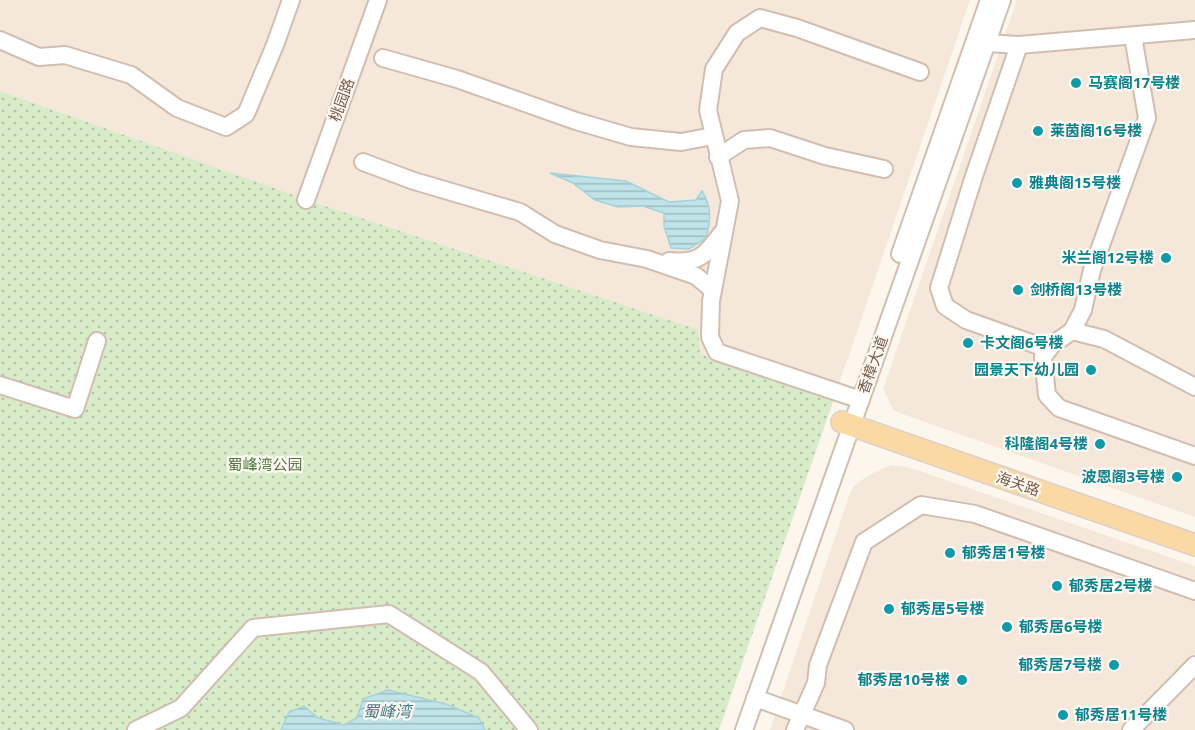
<svg xmlns="http://www.w3.org/2000/svg" width="1195" height="730" font-family="'Noto Sans','Noto Sans SC',sans-serif">
	<style>
		.residential { fill: #f5e8da }
		.park { fill: url(#park-dots) }
		.water { fill: url(#water-rules); stroke: #a5d3da; stroke-width: 1.5 }
		.lines { fill: none; stroke-linecap: round; stroke-linejoin: round }
		.minor-casing { stroke: #d1beb0; stroke-width: 20 }
		.major-casing { stroke: #dad1cd; stroke-width: 24 }
		.minor { stroke: #fff; stroke-width: 16 }
		.major { stroke: #fbd9a5; stroke-width: 21 }
		.culture-dot { fill: #0f9aa8; stroke: #fffaf3; stroke-width: 2 }
		.labels { text-anchor: middle; stroke-width: 4.5; stroke-linejoin: round; paint-order: stroke }
		.culture-label { font-size: 15px; font-weight: bold; fill: #0d838f; stroke: #fffaf3; text-anchor: start }
		.street-label { font-size: 15px; fill: #7a5c4d; stroke: #fffaf3 }
		.park-label { font-size: 15px; fill: #537a41; stroke: #fffaf3 }
		.water-label { font-size: 16px; font-style: italic; fill: #437c86; stroke: #fffaf3 }
	</style>
	<defs>
		<pattern id="park-dots" width="8" height="8" patternUnits="userSpaceOnUse" patternTransform="scale(1.5)"><rect width="8" height="8" fill="#d8ecc9"/><path d="M2 2h.1M6 6h.1" fill="none" stroke="#b4c2a5" stroke-width="1.8" stroke-linecap="round"/></pattern>
		<pattern id="water-rules" width="6" height="5" patternUnits="userSpaceOnUse" patternTransform="scale(1.5)"><rect width="6" height="5" fill="#bfe3e8"/><path d="M0 2.5h6" fill="none" stroke="#a0bbbe"/></pattern>
	</defs>
	<rect width="100%" height="100%" fill="#fdf6ec"/>
	<g class="residential">
		<polygon points="0,0 371,0 300,198 0,91"/>
		<polygon points="384,0 970,0 834,399 700,354 697,330 313,202"/>
		<polygon points="1017,0 1195,0 1195,517 894,411 883,389"/>
		<polygon points="891,465 911,468 1195,566 1195,730 770,730 850,493 855,485 867,476"/>
	</g>
	<polygon class="park" points="0,91 313,202 698,330 700,354 834,399 719,730 0,730"/>
	<g class="water">
		<path d="M550 173 626 181 669 202 696 200 702 191C712 207 711 220 706 238L689 249 671 248 664 226V213L643 206 618 207 595 200 573 183Z"/>
		<polygon points="388,690 446,704 479,718 485,730 281,730 289,712 304,706 318,718 344,725 357,718 363,699"/>
	</g>
	<g class="lines">
		<g class="minor-casing">
			<g id="minor">
				<polyline points="1133,36 1147,118 1092,270 1083,310 1072,331 1052,345 1043,357 1047,395 1059,408 1195,456"/>
				<polyline points="0,40 39,57 65,55 131,75 177,108 226,127 246,114 275,45 291,0"/>
				<polyline points="979,41 987,43 1019,45 1195,30"/>
				<polyline points="1019,45 974,176 939,288 945,306 966,320 1048,349"/>
				<polyline points="383,58 457,79 576,121 631,137 681,142 713,136"/>
				<polyline points="718,157 744,140 770,138 825,156 884,169"/>
				<polyline points="363,162 414,181 520,212 555,234 600,250 647,259 696,276 713,290"/>
				<polyline points="306,200 378,0"/>
				<polyline points="900,254 989,0"/>
				<path d="M669 261C698 264 705 256 721 234"/>
				<polyline points="1072,331 1104,339 1195,387"/>
				<polyline points="0,385 75,409 97,341"/>
				<polyline points="861,400 717,352 710,337 711,301 730,201 708,110 714,69 737,33 760,18 797,28 920,72"/>
				<polyline points="755,698 845,730"/>
				<polyline points="136,730 181,708 253,628 389,614 481,672 529,730"/>
				<polyline points="744,730 1002,0"/>
				<polyline points="795,730 816,683 818,665 864,542 921,505 975,514 1195,591"/>
				<polyline points="1131,730 1195,665"/>
			</g>
		</g>
		<g class="major-casing">
			<polyline id="major" points="842,422 1195,545"/>
		</g>
		<use href="#minor" class="minor"/>
		<use href="#major" class="major"/>
	</g>
	<g class="culture-dot">
		<circle cx="1076" cy="83" r="6"/>
		<circle cx="1038" cy="131" r="6"/>
		<circle cx="1017" cy="183" r="6"/>
		<circle cx="1166" cy="258" r="6"/>
		<circle cx="1018" cy="290" r="6"/>
		<circle cx="968" cy="343" r="6"/>
		<circle cx="1091" cy="370" r="6"/>
		<circle cx="1100" cy="444" r="6"/>
		<circle cx="1177" cy="477" r="6"/>
		<circle cx="950" cy="553" r="6"/>
		<circle cx="1057" cy="586" r="6"/>
		<circle cx="889" cy="609" r="6"/>
		<circle cx="1007" cy="627" r="6"/>
		<circle cx="1114" cy="665" r="6"/>
		<circle cx="962" cy="680" r="6"/>
		<circle cx="1063" cy="715" r="6"/>
	</g>
	<g class="labels">
		<g class="culture-label">
			<text x="1088" y="88">马赛阁17号楼</text>
			<text x="1050" y="136">莱茵阁16号楼</text>
			<text x="1029" y="188">雅典阁15号楼</text>
			<text x="1154" y="263" text-anchor="end">米兰阁12号楼</text>
			<text x="1030" y="295">剑桥阁13号楼</text>
			<text x="980" y="348">卡文阁6号楼</text>
			<text x="1079" y="375" text-anchor="end">园景天下幼儿园</text>
			<text x="1088" y="449" text-anchor="end">科隆阁4号楼</text>
			<text x="1165" y="482" text-anchor="end">波恩阁3号楼</text>
			<text x="962" y="558">郁秀居1号楼</text>
			<text x="1069" y="591">郁秀居2号楼</text>
			<text x="901" y="614">郁秀居5号楼</text>
			<text x="1019" y="632">郁秀居6号楼</text>
			<text x="1102" y="670" text-anchor="end">郁秀居7号楼</text>
			<text x="950" y="685" text-anchor="end">郁秀居10号楼</text>
			<text x="1075" y="720">郁秀居11号楼</text>
		</g>
		<g class="street-label">
			<text transform="translate(342 100) rotate(-70)" y="5">桃园路</text>
			<text transform="translate(873 365) rotate(-70)" y="5">香樟大道</text>
			<text transform="translate(1018 484) rotate(19)" y="5">海关路</text>
		</g>
		<g class="park-label">
			<text x="265" y="470">蜀峰湾公园</text>
		</g>
		<g class="water-label">
			<text x="387" y="717">蜀峰湾</text>
		</g>
	</g>
</svg>
